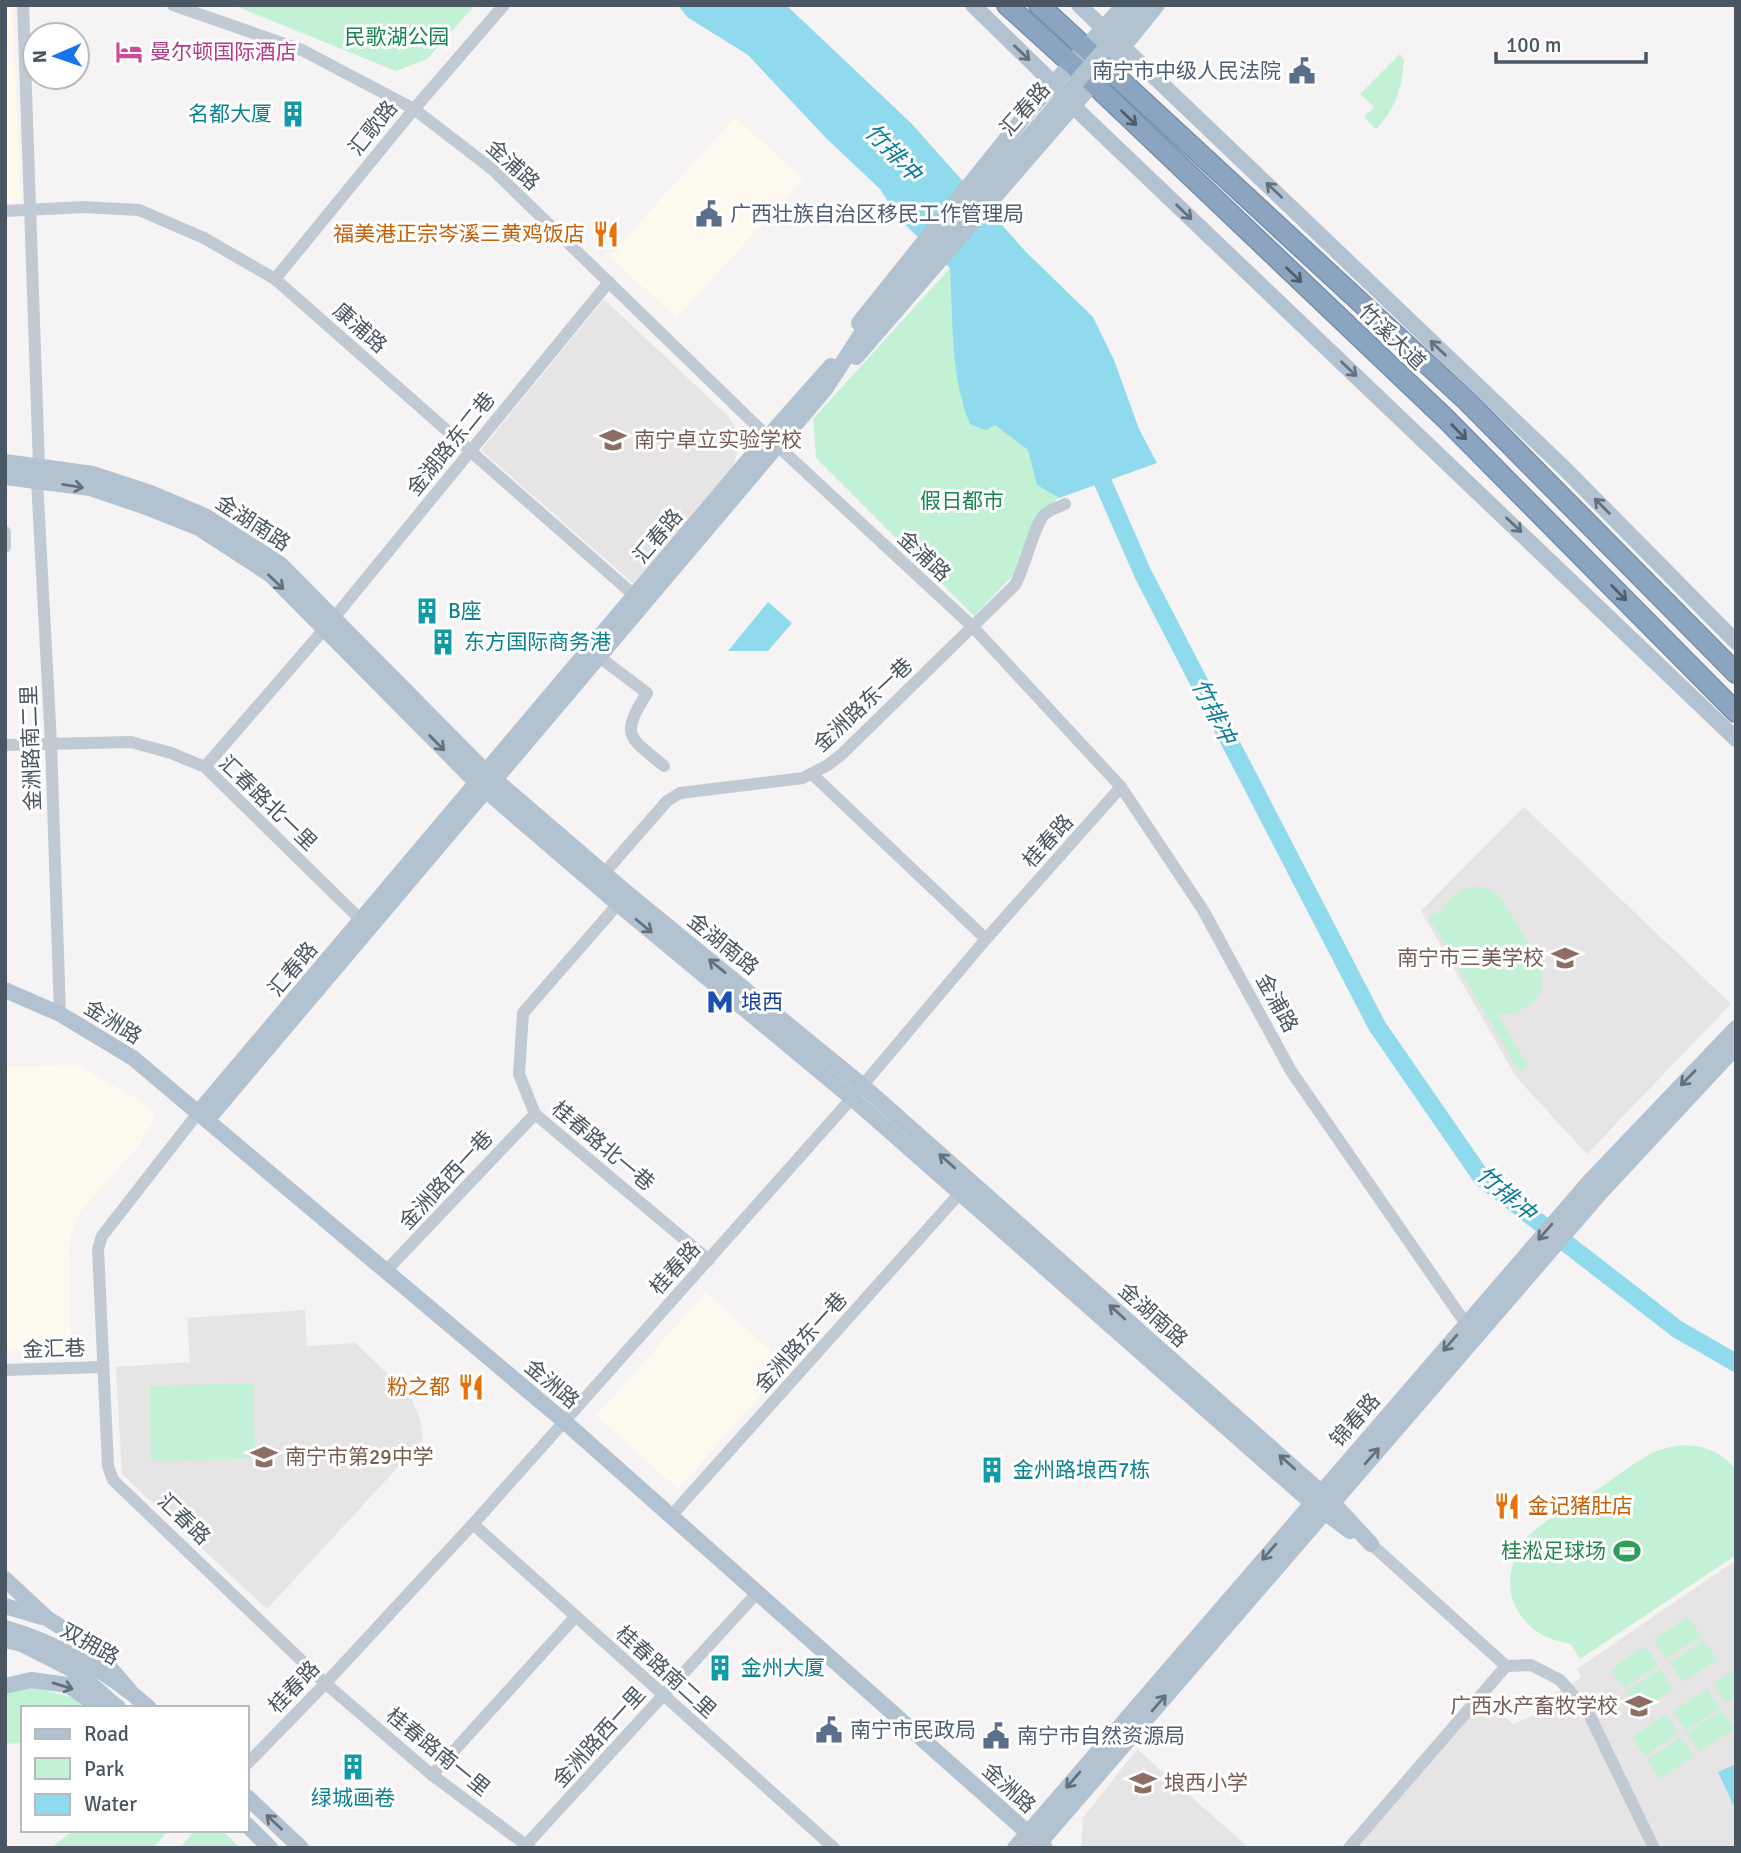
<svg xmlns="http://www.w3.org/2000/svg" width="1741" height="1853" font-family="Signika,'Noto Sans SC',sans-serif">
	<style>
		.commercial { fill: #fdf9ef }
		.education { fill: #e6e4e5 }
		.green { fill: #c3f1d5 }
		.water { fill: #90daee }
		.lines { fill: none; stroke-linecap: round; stroke-linejoin: round }
		.river { stroke: #90daee; stroke-width: 18 }
		.highway-casing { stroke: #7690ad; stroke-width: 22 }
		.minor { stroke: #c1cad2; stroke-width: 12 }
		.major { stroke: #b3c2d1; stroke-width: 16 }
		.highway { stroke: #8ba5c1; stroke-width: 19 }
		.major-bridge { stroke: #b3c2d1; stroke-width: 16 }
		.oneway { stroke: #64717d }
		.oneway2 { stroke: #505e6b }
		.labels { text-anchor: middle; stroke-width: 6; stroke-linejoin: round; paint-order: stroke }
		.park-label { font-size: 21px; fill: #17864f; stroke: #fff }
		.hotel-label { font-size: 21px; fill: #b23c85; stroke: #fff; text-anchor: start }
		.service-label { font-size: 21px; fill: #4e5e75; stroke: #fff; text-anchor: start }
		.street-label { font-size: 21px; fill: #4a5661; stroke: #fff }
		.culture-label { font-size: 21px; fill: #0d838f; stroke: #fff; text-anchor: start }
		.food-label { font-size: 21px; fill: #c56008; stroke: #fff; text-anchor: end }
		.education-label { font-size: 21px; fill: #785e54; stroke: #fff; text-anchor: start }
		.transit-label { font-size: 21px; fill: #164399; stroke: #fff; text-anchor: start }
		.leisure-label { font-size: 21px; fill: #27864d; stroke: #fff; text-anchor: end }
		.water-label { font-size: 23px; font-style: italic; fill: #0c7c9b; stroke: #fff }
	</style>
	<rect width="100%" height="100%" fill="#f5f3f3"/>
	<g class="commercial">
		<polygon points="5,5 12,5 21,202 5,203"/>
		<polygon points="735,117 803,179 677,318 609,256"/>
		<polygon points="78,1065 150,1107 155,1117 141,1143 76,1217 69,1243 71,1350 5,1351 5,1066"/>
		<polygon points="706,1292 787,1365 678,1489 596,1416"/>
	</g>
	<g class="education">
		<polygon points="604,299 728,416 736,429 738,450 732,469 635,585 481,450"/>
		<polygon points="1524,807 1731,1004 1587,1154 1516,1077 1421,911"/>
		<polygon points="305,1310 307,1346 355,1343 409,1394 420,1418 423,1440 267,1609 122,1474 116,1367 190,1362 187,1318"/>
		<polygon points="1736,1560 1736,1848 1354,1848 1483,1699 1513,1724 1537,1714 1555,1693 1581,1678 1577,1669"/>
		<polygon points="1137,1749 1249,1848 1081,1848 1083,1818"/>
	</g>
	<g class="green">
		<polygon points="233,5 475,5 427,59 396,71"/>
		<path d="M1400 54 1404 60C1402 87 1396 109 1376 129L1364 117 1374 107 1360 94Z"/>
		<polygon points="950,268 954,348 962,404 995,425 1029,451 1037,485 1059,498 1037,514 1015,573 974,616 816,458 813,419"/>
		<path d="M1475 887C1483 887 1489 888 1496 893 1505 900 1510 914 1517 925 1531 948 1562 990 1523 1009 1515 1013 1507 1015 1498 1014L1528 1066 1519 1071 1429 917 1437 912 1441 915C1446 897 1458 890 1475 887Z"/>
		<polygon points="253,1383 255,1458 151,1461 149,1386"/>
		<path d="M1675 1446C1700 1444 1719 1449 1736 1470V1555L1580 1659 1571 1644C1547 1639 1532 1633 1518 1611 1504 1589 1510 1560 1525 1540 1539 1522 1579 1501 1600 1488 1617 1476 1635 1462 1654 1452 1661 1449 1668 1448 1675 1446Z"/>
		<polygon points="1688,1617 1701,1636 1666,1659 1654,1640"/>
		<polygon points="1704,1640 1717,1660 1682,1682 1670,1663"/>
		<polygon points="1645,1646 1658,1665 1624,1688 1611,1669"/>
		<polygon points="1736,1668 1736,1696 1726,1703 1714,1683"/>
		<polygon points="1660,1669 1673,1689 1639,1712 1626,1692"/>
		<polygon points="31,1687 84,1700 94,1708 23,1708 23,1743 5,1744 5,1693"/>
		<polygon points="1707,1689 1720,1708 1686,1731 1673,1711"/>
		<polygon points="1721,1710 1734,1729 1700,1752 1687,1733"/>
		<polygon points="1666,1714 1679,1733 1645,1756 1632,1737"/>
		<polygon points="1681,1737 1694,1756 1660,1779 1647,1760"/>
		<polygon points="74,1830 168,1830 154,1848 51,1848"/>
		<polygon points="195,1830 222,1830 240,1848 180,1848"/>
	</g>
	<g class="water">
		<path d="M678 5H786L911 123 1027 253 1093 317 1114 360 1139 429 1157 463 1059 498 1037 485 1028 450 995 425 986 430 970 424C950 376 953 319 950 268L899 219 880 189 827 139 748 55 687 17Z"/>
		<polygon points="768,602 792,623 768,651 728,651"/>
		<polygon points="1736,1764 1736,1811 1718,1772"/>
	</g>
	<g class="lines">
		<polyline class="river" points="1094,462 1143,574 1377,1026 1482,1178 1677,1329 1736,1363"/>
		<g class="highway-casing">
			<g id="highway">
				<polyline points="1007,5 1093,83 1446,419 1736,712"/>
				<polyline points="1039,5 1466,400 1736,673"/>
			</g>
		</g>
		<g class="minor">
			<polyline points="23,5 39,466 37,480 51,743 60,1014"/>
			<polyline points="173,5 302,50 414,109 492,169 768,437 973,627 1121,787 1203,910 1291,1071 1466,1324"/>
			<polyline points="5,211 84,207 139,210 204,238 275,279 635,596"/>
			<polyline points="275,279 414,109 504,5"/>
			<polyline points="5,532 5,547"/>
			<path d="M598 656 647 693C620 736 628 736 664 766"/>
			<polyline points="5,745 131,742 171,753 205,767 361,920"/>
			<polyline points="205,767 333,619 609,282"/>
			<polyline points="812,774 986,939"/>
			<path d="M600 878 667 801 680 793 803 778 828 765 842 754 1015 585C1025 568 1034 524 1045 514 1051 509 1059 507 1065 504"/>
			<polyline points="618,904 523,1013 519,1074 535,1114 709,1260"/>
			<polyline points="198,1113 102,1236 98,1249 108,1466 113,1480 325,1683 432,1775 530,1848"/>
			<polyline points="385,1272 535,1114"/>
			<polyline points="5,1370 103,1367"/>
			<polyline points="671,1516 960,1193"/>
			<polyline points="473,1524 834,1848"/>
			<polyline points="1371,1544 1506,1666"/>
			<polyline points="247,1764 322,1687 473,1524 852,1098 986,939 1121,787"/>
			<polyline points="432,1775 576,1616"/>
			<polyline points="526,1845 757,1593"/>
			<polyline points="1349,1848 1506,1666 1531,1665 1560,1680 1588,1712 1654,1848"/>
		</g>
		<g class="major">
			<polyline points="973,5 1053,83 1073,106 1736,739"/>
			<polyline points="1079,5 1564,468 1736,642"/>
			<polyline points="1130,20 1142,5"/>
			<polyline points="859,323 1027,113 1124,5"/>
			<polyline points="856,357 1107,67 1157,5"/>
			<polyline points="5,462 93,474 151,493 205,516 280,564 486,772 627,893 863,1086 1332,1502 1371,1544"/>
			<polyline points="5,477 90,488 146,507 199,528 271,575 477,783 618,904 852,1098 1312,1503 1350,1531"/>
			<polyline points="5,990 60,1014 133,1058 565,1422 1045,1848"/>
			<polyline points="198,1113 768,437 831,366"/>
			<polyline points="207,1120 826,388 869,322"/>
			<polyline points="5,1579 48,1619 90,1645 130,1691"/>
			<polyline points="5,1606 42,1617"/>
			<path d="M5 1628C57 1643 109 1672 149 1708"/>
			<polyline points="5,1640 22,1644 77,1672 118,1708"/>
			<polyline points="5,1686 31,1680 68,1685 96,1705 118,1707"/>
			<polyline points="247,1797 301,1848"/>
			<polyline points="247,1825 270,1848"/>
			<polyline points="1015,1848 1590,1181 1736,1028"/>
			<polyline points="1035,1848 1601,1192 1736,1047"/>
		</g>
		<use href="#highway" class="highway"/>
		<polyline class="major-bridge" points="869,322 1130,20"/>
	</g>
	<defs><path id="oneway-shaft" d="M-6 0H5M1.5-3L5.5 0L1.5 3" fill="none" stroke-width="1.6" stroke-linecap="round" stroke-linejoin="round" transform="scale(1.75)"/></defs>
	<g class="oneway">
		<use href="#oneway-shaft" transform="translate(1022 53) rotate(44)"/>
		<use href="#oneway-shaft" transform="translate(1274 190) rotate(-136)"/>
		<use href="#oneway-shaft" transform="translate(1184 212) rotate(44)"/>
		<use href="#oneway-shaft" transform="translate(1438 348) rotate(-136)"/>
		<use href="#oneway-shaft" transform="translate(1349 369) rotate(44)"/>
		<use href="#oneway-shaft" transform="translate(73 486) rotate(9)"/>
		<use href="#oneway-shaft" transform="translate(1602 506) rotate(-135)"/>
		<use href="#oneway-shaft" transform="translate(1514 525) rotate(44)"/>
		<use href="#oneway-shaft" transform="translate(276 582) rotate(44)"/>
		<use href="#oneway-shaft" transform="translate(437 743) rotate(45)"/>
		<use href="#oneway-shaft" transform="translate(644 926) rotate(40)"/>
		<use href="#oneway-shaft" transform="translate(717 966) rotate(-141)"/>
		<use href="#oneway-shaft" transform="translate(1688 1078) rotate(134)"/>
		<use href="#oneway-shaft" transform="translate(947 1161) rotate(-138)"/>
		<use href="#oneway-shaft" transform="translate(1545 1232) rotate(131)"/>
		<use href="#oneway-shaft" transform="translate(1117 1312) rotate(-138)"/>
		<use href="#oneway-shaft" transform="translate(1450 1343) rotate(131)"/>
		<use href="#oneway-shaft" transform="translate(1372 1456) rotate(-49)"/>
		<use href="#oneway-shaft" transform="translate(1287 1462) rotate(-138)"/>
		<use href="#oneway-shaft" transform="translate(1269 1552) rotate(131)"/>
		<use href="#oneway-shaft" transform="translate(63 1686) rotate(17)"/>
		<use href="#oneway-shaft" transform="translate(1159 1703) rotate(-49)"/>
		<use href="#oneway-shaft" transform="translate(1073 1780) rotate(131)"/>
		<use href="#oneway-shaft" transform="translate(274 1822) rotate(-137)"/>
	</g>
	<g class="oneway2">
		<use href="#oneway-shaft" transform="translate(1129 118) rotate(44)"/>
		<use href="#oneway-shaft" transform="translate(1294 275) rotate(44)"/>
		<use href="#oneway-shaft" transform="translate(1459 432) rotate(45)"/>
		<use href="#oneway-shaft" transform="translate(1619 593) rotate(45)"/>
	</g>
	<defs>
		<g id="hotel-bare" transform="scale(2.1)"><path d="M-6-4.5h1.5V1H6V5H4.5V3h-9V5H-6ZM-4 0a1.8 1.8 0 1 1 3.6 0ZM.5 0V-2.5h3Q6-2.5 6 0Z" fill="#d1479c" stroke="#fff" stroke-width="2.5" paint-order="stroke"/></g>
		<g id="civic-bare" transform="scale(2.1)"><path d="M-.6-6.5H3V-4.5H.6V-3L4-1V1h2V6H-6V1h2V-1L-.6-3ZM-1.2 2.5V6h2.4V2.5Z" fill="#5c6f8a" stroke="#fff" stroke-width="2.5" paint-order="stroke"/></g>
		<g id="building-bare" transform="scale(2.1)"><path d="M-4-6H4V6H1V3H-1V6H-4ZM-2.5-4.3h1.7v1.8h-1.7ZM.8-4.3h1.7v1.8H.8ZM-2.5-1h1.7V.8h-1.7ZM.8-1h1.7V.8H.8Z" fill="#0f9aa8" stroke="#fff" stroke-width="2.5" paint-order="stroke"/></g>
		<g id="restaurant-bare" transform="scale(2.1)"><path d="M-5-6h1v4h1v-4h1v4h1v-4h1v5L-1.5 .5V6h-2V.5L-5-1ZM5-6V6H3V1.5H1.5Q1.5-4 5-6Z" fill="#e8710a" stroke="#fff" stroke-width="2.5" paint-order="stroke"/></g>
		<g id="school-bare" transform="scale(2.1)"><path d="M0-5L7-2L0 1L-7-2ZM-4 1L0 2.5L4 1V4Q0 6-4 4Z" fill="#8d6e63" stroke="#fff" stroke-width="2.5" paint-order="stroke"/></g>
		<g id="metro-bare" transform="scale(2.1)"><path d="M-5.5 5V-5H-3L0 0L3-5H5.5V5H3V-.5L0 4L-3-.5V5Z" fill="#1a4fb4" stroke="#fff" stroke-width="2.5" paint-order="stroke"/></g>
		<g id="stadium-bare" transform="scale(2.1)"><path d="M0-5a6.5 5 0 1 0 0 10a6.5 5 0 1 0 0-10ZM-3.5-1.8h7v3.6h-7Z" fill="#2e9e5b" stroke="#fff" stroke-width="2.5" paint-order="stroke"/></g>
	</defs>
	<g fill-rule="evenodd">
		<use href="#hotel-bare" x="129" y="52"/>
		<use href="#civic-bare" x="1302" y="71"/>
		<use href="#building-bare" x="293" y="114"/>
		<use href="#civic-bare" x="709" y="214"/>
		<use href="#restaurant-bare" x="606" y="234"/>
		<use href="#school-bare" x="613" y="440"/>
		<use href="#building-bare" x="427" y="611"/>
		<use href="#building-bare" x="443" y="642"/>
		<use href="#school-bare" x="1565" y="958"/>
		<use href="#metro-bare" x="720" y="1002"/>
		<use href="#restaurant-bare" x="471" y="1387"/>
		<use href="#school-bare" x="264" y="1457"/>
		<use href="#building-bare" x="992" y="1470"/>
		<use href="#restaurant-bare" x="1507" y="1506"/>
		<use href="#stadium-bare" x="1627" y="1551"/>
		<use href="#building-bare" x="720" y="1668"/>
		<use href="#school-bare" x="1639" y="1706"/>
		<use href="#civic-bare" x="829" y="1730"/>
		<use href="#civic-bare" x="996" y="1736"/>
		<use href="#building-bare" x="353" y="1767"/>
		<use href="#school-bare" x="1143" y="1783"/>
	</g>
	<g class="labels">
		<g class="park-label">
			<text x="397" y="44">民歌湖公园</text>
			<text x="962" y="508">假日都市</text>
		</g>
		<g class="hotel-label">
			<text x="150" y="59">曼尔顿国际酒店</text>
		</g>
		<g class="service-label">
			<text x="1281" y="78" text-anchor="end">南宁市中级人民法院</text>
			<text x="730" y="221">广西壮族自治区移民工作管理局</text>
			<text x="850" y="1737">南宁市民政局</text>
			<text x="1017" y="1743">南宁市自然资源局</text>
		</g>
		<g class="street-label">
			<text transform="translate(1025 109) rotate(-49)" y="7">汇春路</text>
			<text transform="translate(373 128) rotate(-51)" y="7">汇歌路</text>
			<text transform="translate(513 165) rotate(42)" y="7">金浦路</text>
			<text transform="translate(360 328) rotate(41)" y="7">康浦路</text>
			<text transform="translate(1392 337) rotate(44)" y="7">竹溪大道</text>
			<text transform="translate(451 444) rotate(-51)" y="7">金湖路东二巷</text>
			<text transform="translate(253 523) rotate(33)" y="7">金湖南路</text>
			<text transform="translate(658 536) rotate(-50)" y="7">汇春路</text>
			<text transform="translate(924 556) rotate(43)" y="7">金浦路</text>
			<text transform="translate(863 705) rotate(-43)" y="7">金洲路东一巷</text>
			<text transform="translate(31 748) rotate(-92)" y="7">金洲路南二里</text>
			<text transform="translate(268 803) rotate(44)" y="7">汇春路北一里</text>
			<text transform="translate(1048 841) rotate(-48)" y="7">桂春路</text>
			<text transform="translate(723 944) rotate(39)" y="7">金湖南路</text>
			<text transform="translate(293 969) rotate(-50)" y="7">汇春路</text>
			<text transform="translate(1277 1003) rotate(61)" y="7">金浦路</text>
			<text transform="translate(113 1022) rotate(32)" y="7">金洲路</text>
			<text transform="translate(603 1146) rotate(40)" y="7">桂春路北一巷</text>
			<text transform="translate(446 1180) rotate(-47)" y="7">金洲路西一巷</text>
			<text transform="translate(675 1268) rotate(-48)" y="7">桂春路</text>
			<text transform="translate(1153 1315) rotate(42)" y="7">金湖南路</text>
			<text transform="translate(801 1342) rotate(-48)" y="7">金洲路东一巷</text>
			<text transform="translate(54 1349) rotate(-2)" y="7">金汇巷</text>
			<text transform="translate(552 1384) rotate(40)" y="7">金洲路</text>
			<text transform="translate(1355 1420) rotate(-49)" y="7">锦春路</text>
			<text transform="translate(184 1519) rotate(44)" y="7">汇春路</text>
			<text transform="translate(90 1644) rotate(29)" y="7">双拥路</text>
			<text transform="translate(666 1672) rotate(42)" y="7">桂春路南二里</text>
			<text transform="translate(294 1687) rotate(-46)" y="7">桂春路</text>
			<text transform="translate(599 1737) rotate(-48)" y="7">金洲路西一里</text>
			<text transform="translate(438 1752) rotate(39)" y="7">桂春路南一里</text>
			<text transform="translate(1009 1788) rotate(42)" y="7">金洲路</text>
		</g>
		<g class="culture-label">
			<text x="272" y="121" text-anchor="end">名都大厦</text>
			<text x="448" y="618">B座</text>
			<text x="464" y="649">东方国际商务港</text>
			<text x="1013" y="1477">金州路埌西7栋</text>
			<text x="741" y="1675">金州大厦</text>
			<text x="353" y="1805" text-anchor="middle">绿城画卷</text>
		</g>
		<g class="food-label">
			<text x="585" y="241">福美港正宗岑溪三黄鸡饭店</text>
			<text x="450" y="1394">粉之都</text>
			<text x="1528" y="1513" text-anchor="start">金记猪肚店</text>
		</g>
		<g class="education-label">
			<text x="634" y="447">南宁卓立实验学校</text>
			<text x="1544" y="965" text-anchor="end">南宁市三美学校</text>
			<text x="285" y="1464">南宁市第29中学</text>
			<text x="1618" y="1713" text-anchor="end">广西水产畜牧学校</text>
			<text x="1164" y="1790">埌西小学</text>
		</g>
		<g class="transit-label">
			<text x="741" y="1009">埌西</text>
		</g>
		<g class="leisure-label">
			<text x="1606" y="1558">桂淞足球场</text>
		</g>
		<g class="water-label">
			<text transform="translate(893 152) rotate(46)" y="8">竹排冲</text>
			<text transform="translate(1214 711) rotate(63)" y="8">竹排冲</text>
			<text transform="translate(1506 1193) rotate(41)" y="8">竹排冲</text>
		</g>
	</g>
	<rect width="1741" height="1853" fill="none" stroke="#4a5661" stroke-width="14"/>
	<rect x="21" y="1706" width="228" height="126" fill="#ffffff" stroke="#b7bbc0" stroke-width="2"/>
	<rect x="35" y="1729" width="35" height="10" fill="#b3c2d1" stroke="#b7bbc0" stroke-width="2"/>
	<text x="84" y="1741" font-size="21" fill="#4a5661">Road</text>
	<rect x="35" y="1758" width="35" height="21" fill="#c3f1d5" stroke="#b7bbc0" stroke-width="2"/>
	<text x="84" y="1776" font-size="21" fill="#4a5661">Park</text>
	<rect x="35" y="1794" width="35" height="21" fill="#90daee" stroke="#b7bbc0" stroke-width="2"/>
	<text x="84" y="1811" font-size="21" fill="#4a5661">Water</text>
	<g transform="translate(56 56) rotate(268)"><circle r="33" fill="#ffffff" stroke="#b7bbc0" stroke-width="2"/>
	<path d="M0-5L12 26L0 18L-12 26Z" fill="#1a73e8"/>
	<text y="-10" font-size="19" font-weight="bold" text-anchor="middle" fill="#4a5661">N</text>
	</g>
	<path d="M1496 52v10h150v-10" fill="none" stroke="#4a5661" stroke-width="3.5"/>
	<text x="1506" y="52" font-size="21" fill="#4a5661" stroke="#ffffff" stroke-width="5" paint-order="stroke">100 m</text>
</svg>
